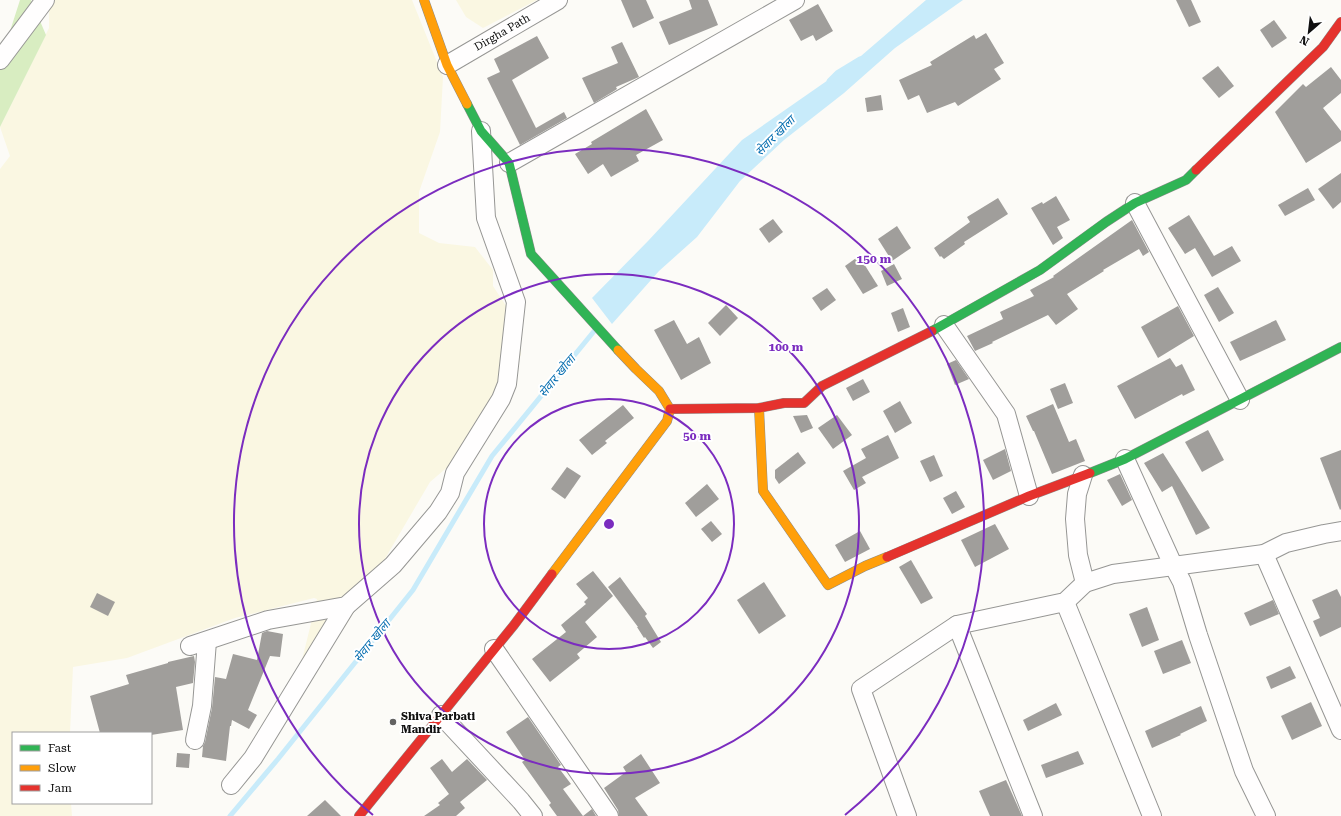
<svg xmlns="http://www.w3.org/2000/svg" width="1341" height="816" font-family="'Roboto Serif','Noto Sans Devanagari',serif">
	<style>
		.farmland { fill: #faf7e2 }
		.forest { fill: #d8edc1 }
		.water { fill: #c8ebfa }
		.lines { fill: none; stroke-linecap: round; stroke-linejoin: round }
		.stream { stroke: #c8ebfa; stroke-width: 5 }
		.building { fill: #a09e9b }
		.street-casing { stroke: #969694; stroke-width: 20 }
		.fast-casing { stroke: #8d8c8b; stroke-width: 10 }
		.slow-casing { stroke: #8d8c8b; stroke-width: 10 }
		.jam-casing { stroke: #8d8c8b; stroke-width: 10 }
		.street { stroke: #fffefe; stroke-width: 18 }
		.fast { stroke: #30b455; stroke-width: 9 }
		.slow { stroke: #ff9f0a; stroke-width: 9 }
		.jam { stroke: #e5322d; stroke-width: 9 }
		.ring { fill: none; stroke: #7b2cbf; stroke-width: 2 }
		.poi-dot { fill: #636261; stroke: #fff; stroke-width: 1.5 }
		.labels { text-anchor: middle; stroke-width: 4; stroke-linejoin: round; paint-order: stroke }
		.street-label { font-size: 11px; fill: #101010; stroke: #fff }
		.poi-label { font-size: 11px; font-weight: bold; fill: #101010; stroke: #fff; text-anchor: start }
		.water-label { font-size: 12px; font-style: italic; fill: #0a70b1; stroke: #fff }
		.centre { fill: #7b2cbf; stroke: #fff; stroke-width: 2 }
		.ring-label { font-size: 12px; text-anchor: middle; font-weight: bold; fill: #7b2cbf; stroke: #fff; stroke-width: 4; stroke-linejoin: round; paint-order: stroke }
	</style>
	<rect width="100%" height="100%" fill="#fcfbf7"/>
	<g class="farmland">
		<polygon points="49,0 412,0 443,77 440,132 419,192 419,233 439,243 475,247 493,270 493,286 520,327 521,355 500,380 464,453 430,482 345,627 301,664 317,599 314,598 235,618 127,658 73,667 70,733 13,733 13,803 71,803 72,816 0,816 0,169 10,156 0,127 49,28"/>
		<polygon points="456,0 537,0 483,28 466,17"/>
	</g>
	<polygon class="forest" points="20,0 31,0 46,35 0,127 0,68 7,60 11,28"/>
	<polygon class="water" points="926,0 963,0 895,48 844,93 784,140 740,181 697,237 659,271 612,324 592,298 648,241 742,140 854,62"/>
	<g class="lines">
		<g class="stream">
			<polyline points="829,81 837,73 860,59"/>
			<polyline points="230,816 278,759 413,590 492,456 595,330"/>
		</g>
	</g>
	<g class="building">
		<polygon points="621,0 646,0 654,18 633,28"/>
		<polygon points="689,0 708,0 718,25 669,45 659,22 692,9"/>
		<polygon points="1176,0 1191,0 1201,22 1189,27"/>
		<polygon points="818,4 833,31 816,41 813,35 801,41 789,20"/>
		<polygon points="1274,20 1287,38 1272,48 1260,30"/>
		<polygon points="986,33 1004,63 994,69 1001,79 958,106 955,102 927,113 919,95 908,100 899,80 932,65 930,62 974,35 976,39"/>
		<polygon points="537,36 549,58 512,80 536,128 564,112 567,118 520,145 487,78 500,72 494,59"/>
		<polygon points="622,42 639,77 616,87 617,89 614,91 594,103 582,78 618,63 611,47"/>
		<polygon points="1218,66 1234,86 1219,98 1202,78"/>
		<polygon points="1331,67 1341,80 1341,93 1323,108 1341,131 1341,141 1306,163 1275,112 1303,84 1306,87"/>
		<polygon points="881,95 883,110 867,112 865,98"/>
		<polygon points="646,109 663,140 636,155 639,161 611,177 603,164 588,174 575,154 592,144 591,142"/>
		<polygon points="1341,173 1341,202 1333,209 1318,189"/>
		<polygon points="1308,188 1315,200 1285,216 1278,205"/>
		<polygon points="1056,196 1070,220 1057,227 1063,238 1053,245 1031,208 1042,202 1043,204"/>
		<polygon points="998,198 1008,214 964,242 965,244 944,259 941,256 940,257 934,248 970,222 967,217"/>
		<polygon points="1189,215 1214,256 1232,246 1241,261 1212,277 1195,248 1185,254 1168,228"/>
		<polygon points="773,219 783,232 769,243 759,229"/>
		<polygon points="1132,220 1149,252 1143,256 1139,249 1103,270 1104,271 1067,294 1078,309 1056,325 1048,315 992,342 993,343 975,351 967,336 1003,319 1000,312 1034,296 1030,290 1054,277 1053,276"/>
		<polygon points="897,226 911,248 892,261 878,239"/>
		<polygon points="859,256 878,286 863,294 845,266"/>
		<polygon points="894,264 902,279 887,286 881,271"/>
		<polygon points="1218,287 1234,313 1219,322 1204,295"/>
		<polygon points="827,288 836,300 821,311 812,298"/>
		<polygon points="726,305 738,318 720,336 708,323"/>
		<polygon points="1178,306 1194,336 1158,358 1141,327"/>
		<polygon points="903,308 910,327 898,332 891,313"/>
		<polygon points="674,320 687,344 699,337 711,363 681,380 654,330"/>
		<polygon points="1276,320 1286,340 1240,361 1230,342"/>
		<polygon points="1170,358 1176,367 1182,364 1195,390 1183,396 1182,394 1135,419 1117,386"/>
		<polygon points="956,360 969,379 955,385 947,364"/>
		<polygon points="863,379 870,392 853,401 846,388"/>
		<polygon points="1065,383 1073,403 1058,409 1050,389"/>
		<polygon points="900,401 912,423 895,433 883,411"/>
		<polygon points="1053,404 1069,442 1076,439 1085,461 1052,474 1034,431 1033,431 1026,416"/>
		<polygon points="623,405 634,418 605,441 607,443 592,455 579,440"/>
		<polygon points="807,415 813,428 801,433 793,416"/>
		<polygon points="837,415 852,435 833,449 818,428"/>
		<polygon points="1208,430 1224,460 1202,472 1185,442"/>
		<polygon points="888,435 899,458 862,477 866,483 854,490 843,471 866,458 861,449"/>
		<polygon points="1005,449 1011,471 993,480 983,460"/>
		<polygon points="1341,450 1341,509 1340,510 1320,458"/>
		<polygon points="798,452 806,463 779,484 775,478 775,470"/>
		<polygon points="1163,453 1179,478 1210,528 1196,535 1172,486 1162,492 1144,463"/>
		<polygon points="934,455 943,476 930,482 920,461"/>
		<polygon points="567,467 581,476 565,499 551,489"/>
		<polygon points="1120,474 1132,500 1122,506 1107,480"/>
		<polygon points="707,484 719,499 696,517 685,503"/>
		<polygon points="956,491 965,507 952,514 943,498"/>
		<polygon points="711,521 722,534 712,542 701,529"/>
		<polygon points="995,524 1009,549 975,567 961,540"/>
		<polygon points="860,531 870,549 845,562 835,545"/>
		<polygon points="911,560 933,598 921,604 899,567"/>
		<polygon points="593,571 613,596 585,622 597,637 577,654 580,658 550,682 532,659 566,632 561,625 586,604 584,602 588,598 576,584"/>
		<polygon points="620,577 647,614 645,616 661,642 653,648 645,637 644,638 637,627 638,627 608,587"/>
		<polygon points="764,582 786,616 759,634 737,600"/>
		<polygon points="1337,589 1341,597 1341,627 1320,637 1313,621 1320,618 1312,600"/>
		<polygon points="97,593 115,602 108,616 90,607"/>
		<polygon points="1273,600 1279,614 1250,626 1244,613"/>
		<polygon points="1147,607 1159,640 1142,647 1129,614"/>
		<polygon points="267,631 283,634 280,657 270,656 248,710 257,715 249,729 232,720 231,726 230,726 226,761 202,757 203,746 205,742 212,708 215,677 226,679 233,654 257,660 262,633"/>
		<polygon points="1182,640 1191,663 1163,674 1154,651"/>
		<polygon points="194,656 195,662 193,683 176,687 183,730 151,735 151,733 100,733 90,696 129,684 126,675 168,663 168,662"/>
		<polygon points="1290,666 1296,678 1271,689 1266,677"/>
		<polygon points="1311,702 1322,726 1292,740 1281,716"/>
		<polygon points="1056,703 1062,715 1028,731 1023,720"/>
		<polygon points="1201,706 1207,721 1180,734 1181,735 1152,748 1145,731"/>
		<polygon points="528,717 561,765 558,767 571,784 563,789 583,816 592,809 596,816 557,816 549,805 551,803 522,762 525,760 506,732"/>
		<polygon points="1078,751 1084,764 1046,778 1041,765"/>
		<polygon points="177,753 190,754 189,768 176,767"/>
		<polygon points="641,754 660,783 635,798 648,816 619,816 618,810 604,788 626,772 623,767"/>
		<polygon points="442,759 452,772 467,759 487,780 460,802 465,808 456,816 424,816 440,805 438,803 449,794 430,768"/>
		<polygon points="1006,780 1022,816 990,816 979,791"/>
		<polygon points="325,800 341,816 307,816"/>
	</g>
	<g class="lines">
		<g class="street-casing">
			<g id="street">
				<polyline points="0,60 45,0"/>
				<polyline points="447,65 558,0"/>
				<polyline points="509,163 795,0"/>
				<polyline points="1135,203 1240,400"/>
				<polyline points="944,325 1006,414 1029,496"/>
				<polyline points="1125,459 1173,565 1182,582 1198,635 1244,771 1266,816"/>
				<polyline points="1083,475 1077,494 1075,519 1078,555 1085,583"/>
				<polyline points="1264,554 1341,730"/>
				<polyline points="1065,602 1152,816"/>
				<polyline points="957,625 1033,816"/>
				<polyline points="190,646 268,620 346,606 393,565 438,512 450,493 455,473 501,399 507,384 516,302 486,218 481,131"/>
				<polyline points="494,649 609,816"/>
				<polyline points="441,715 521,801 533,816"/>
				<polyline points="195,740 202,706 207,641"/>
				<polyline points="231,785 253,758 346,606"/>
				<polyline points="907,816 861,689 957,625 1065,602 1085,583 1113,574 1264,554 1286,543 1324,534 1341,531"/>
			</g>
		</g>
		<g class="fast-casing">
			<g id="fast">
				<polyline points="467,104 481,131 509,163 531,254 618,350"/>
				<polyline points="932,331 1040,270 1106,222 1135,203 1186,180 1196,170"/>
				<polyline points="1090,473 1125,459 1341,347"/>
			</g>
		</g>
		<g class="slow-casing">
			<g id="slow">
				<polyline points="424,0 447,65 467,104"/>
				<polyline points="759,408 763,491 828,585 865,566 887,557"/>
				<polyline points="552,574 667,421 670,409 659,391 636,369 618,350"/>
			</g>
		</g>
		<g class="jam-casing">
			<g id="jam">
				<polyline points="1196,170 1323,47 1341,22"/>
				<polyline points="670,409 759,408 784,403 804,403 822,386 932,331"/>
				<polyline points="887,557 1029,496 1090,473"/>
				<polyline points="359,816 514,625 552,574"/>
			</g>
		</g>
		<use href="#street" class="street"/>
		<use href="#fast" class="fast"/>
		<use href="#slow" class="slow"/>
		<use href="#jam" class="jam"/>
	</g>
	<g class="ring">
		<circle cx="609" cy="524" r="125"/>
		<circle cx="609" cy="524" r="250"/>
		<path d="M373 815A375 375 0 1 1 845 815"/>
	</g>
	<circle class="poi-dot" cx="393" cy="722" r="4"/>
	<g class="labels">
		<g class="street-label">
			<text transform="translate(502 32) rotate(-30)" y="4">Dirgha Path</text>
		</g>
		<g class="poi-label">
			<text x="401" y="720">Shiva Parbati<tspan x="401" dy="13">Mandir</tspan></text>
		</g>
		<g class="water-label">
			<text transform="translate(775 136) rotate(-45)" y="4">सेवार खोला</text>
			<text transform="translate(557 376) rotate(-51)" y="4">सेवार खोला</text>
			<text transform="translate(372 641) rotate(-51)" y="4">सेवार खोला</text>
		</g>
	</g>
	<circle cx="609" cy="524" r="6" class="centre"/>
	<g class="ring-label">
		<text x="874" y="263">150 m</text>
		<text x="786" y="351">100 m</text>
		<text x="697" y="440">50 m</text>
	</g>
	<rect x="12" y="732" width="140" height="72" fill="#ffffff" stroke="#9f9f9f"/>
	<rect x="20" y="745" width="20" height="6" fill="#30b455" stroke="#9f9f9f"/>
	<text x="48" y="752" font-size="12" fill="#101010">Fast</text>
	<rect x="20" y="765" width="20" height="6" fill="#ff9f0a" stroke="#9f9f9f"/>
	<text x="48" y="772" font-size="12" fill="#101010">Slow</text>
	<rect x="20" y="785" width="20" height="6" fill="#e5322d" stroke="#9f9f9f"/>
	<text x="48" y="792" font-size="12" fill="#101010">Jam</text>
	<g transform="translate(1309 32) rotate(208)" stroke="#ffffff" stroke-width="3" paint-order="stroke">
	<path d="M0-3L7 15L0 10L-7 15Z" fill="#101010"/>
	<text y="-6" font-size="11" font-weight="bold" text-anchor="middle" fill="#101010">N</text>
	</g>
</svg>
